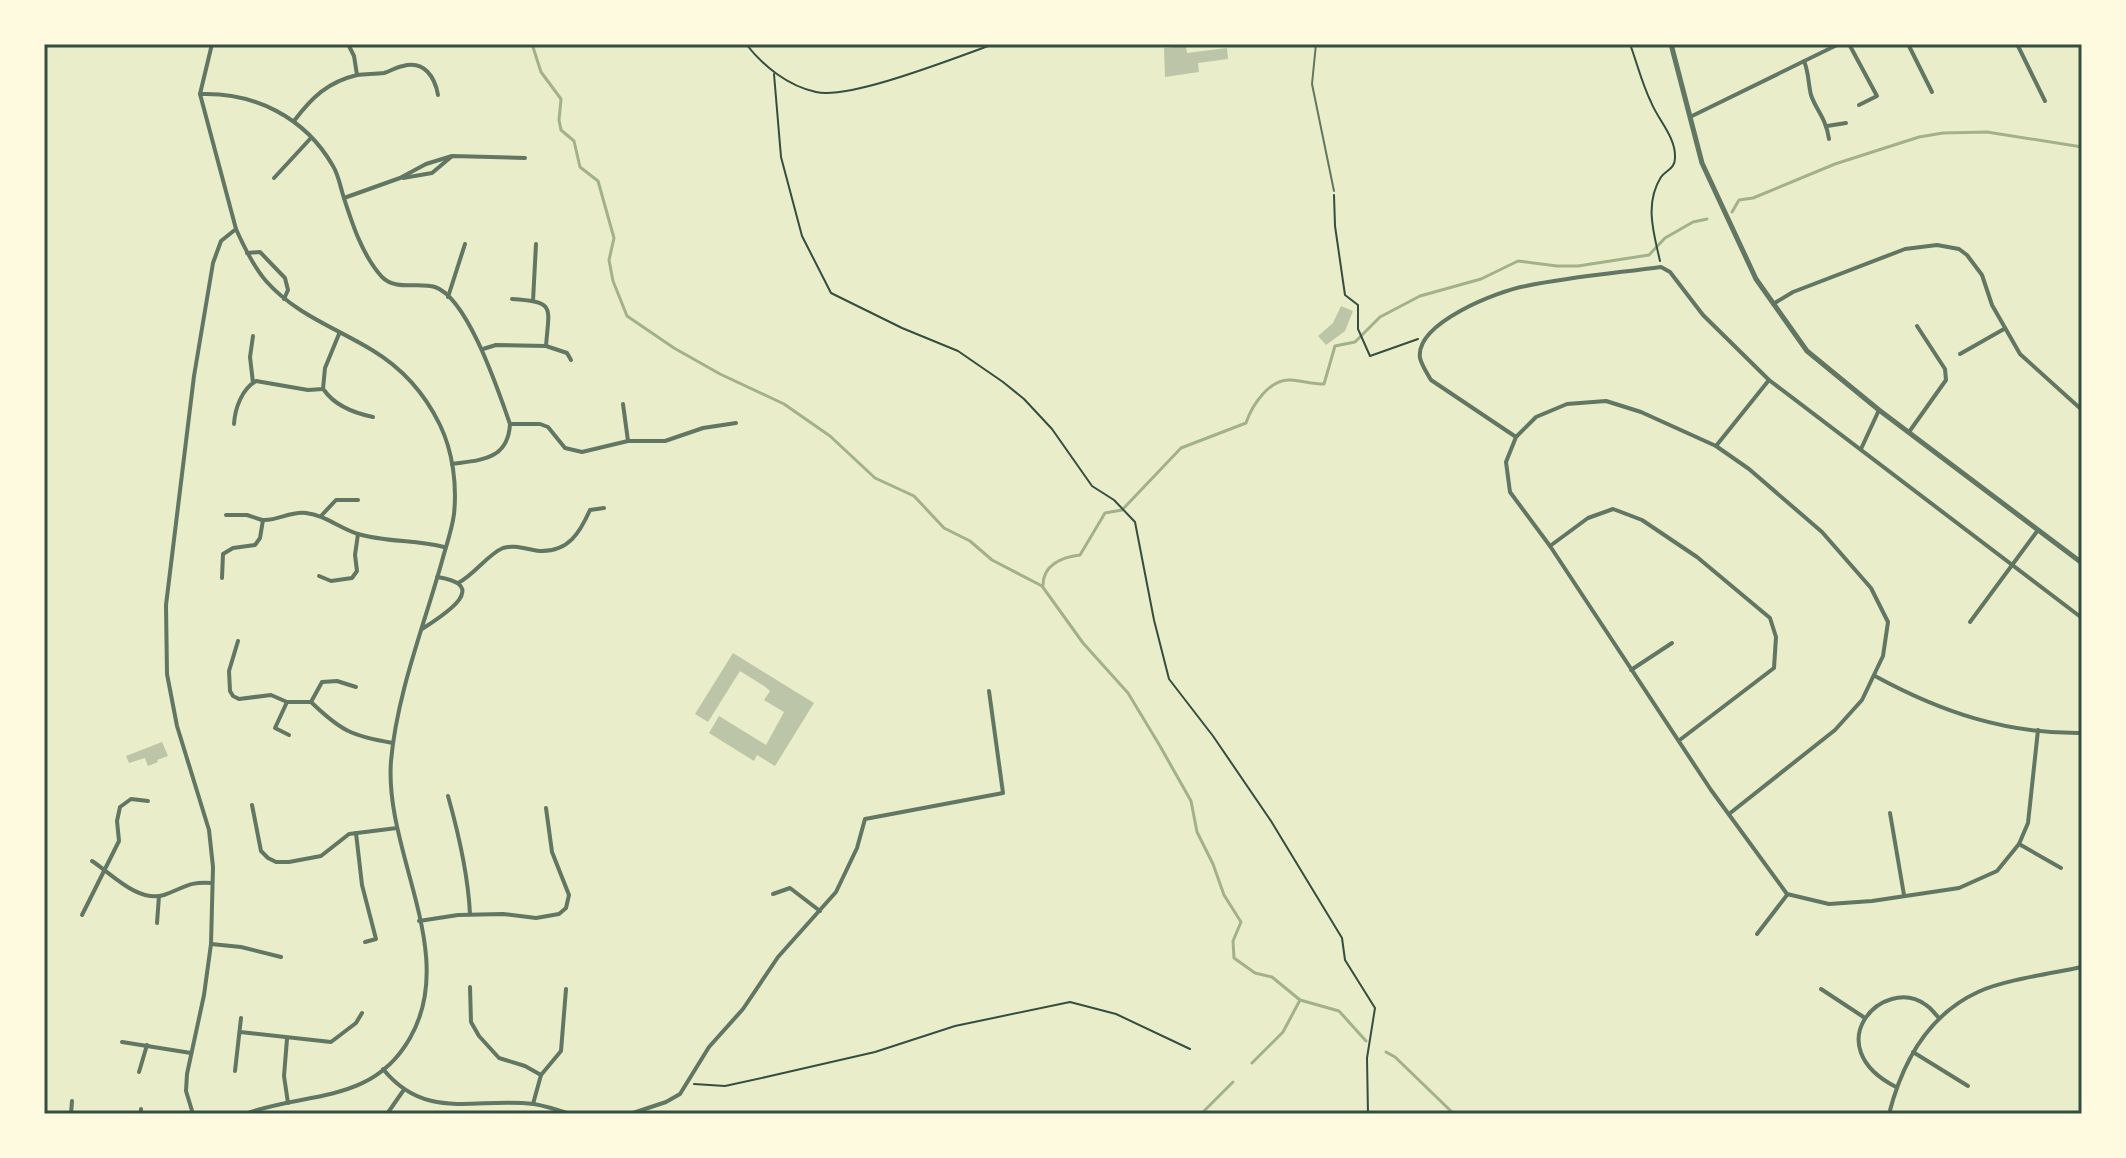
<svg xmlns="http://www.w3.org/2000/svg" width="2126" height="1158" font-family="'Golos Text',sans-serif">
	<style>
		.lines { fill: none; stroke-linecap: round; stroke-linejoin: round }
		.stream { stroke: #a3b18a; stroke-width: 3 }
		.building { fill: #bcc5a7 }
		.path { stroke: #344e41; stroke-width: 2 }
		.service { stroke: #617663; stroke-width: 2 }
		.minor { stroke: #617663; stroke-width: 4 }
		.tertiary { stroke: #617663; stroke-width: 5 }
		.neatline { fill: none; stroke: #344e41; stroke-width: 3 }
	</style>
	<rect width="100%" height="100%" fill="#e9edc9"/>
	<g class="lines">
		<g class="stream">
			<polyline points="532,44 541,72 561,99 559,120 561,130 574,141 580,167 598,181 614,238 609,260 613,281 627,316 674,348 720,374 784,404 830,436 875,478 914,496 944,528 970,541 992,560 1042,586 1083,643 1128,693 1160,746 1191,801 1197,832 1213,864 1224,895 1241,922 1233,941 1234,958 1255,973 1272,977 1300,1000 1339,1011 1366,1041"/>
			<polyline points="1732,212 1739,200 1753,198 1835,164 1919,137 1943,133 1987,132 2082,147"/>
			<path d="M1043 585C1043 565 1062 557 1080 555L1105 513 1122 510 1181 448 1246 423C1252 405 1270 378 1291 380 1303 381 1313 384 1324 384L1335 346 1355 342 1380 317 1420 296 1481 279 1518 261 1557 266H1578L1649 255 1665 238 1693 222 1707 219"/>
			<polyline points="1386,1052 1395,1057 1454,1114"/>
			<polyline points="1252,1063 1283,1032 1300,1000"/>
			<polyline points="1201,1114 1233,1082"/>
		</g>
	</g>
	<g class="building">
		<polygon points="1186,46 1187,53 1227,48 1228,59 1198,63 1199,72 1165,77 1164,48"/>
		<polygon points="1341,306 1353,311 1345,331 1326,345 1318,336 1333,323"/>
		<polygon points="733,653 814,703 775,766 757,755 754,761 709,733 719,716 766,745 784,712 764,700 770,691 764,686 740,671 708,722 695,714"/>
		<polygon points="162,742 168,756 157,760 158,762 148,766 145,758 129,763 126,756"/>
	</g>
	<g class="lines">
		<g class="path">
			<path d="M746 44C763 66 788 86 816 92 850 100 957 57 994 44"/>
			<path d="M1630 44C1637 63 1642 84 1651 102 1658 120 1676 137 1675 158 1675 169 1666 170 1661 177 1644 204 1654 234 1660 261"/>
			<polyline points="774,74 781,157 802,236 831,293 902,328 958,351 1003,382 1024,399 1052,429 1092,486 1114,500 1135,522 1154,620 1169,679 1213,736 1271,821 1342,938 1345,960 1375,1008 1367,1058 1368,1114"/>
			<polyline points="1334,195 1335,226 1345,295 1358,305 1358,329 1370,356 1418,339"/>
			<polyline points="694,1084 725,1086 766,1077 875,1052 955,1026 1070,1002 1116,1014 1190,1049"/>
		</g>
		<polyline class="service" points="1316,44 1312,84 1334,191"/>
		<g class="minor">
			<polyline points="1849,44 1877,96 1859,105"/>
			<polyline points="1908,44 1932,92"/>
			<polyline points="2017,44 2045,101"/>
			<path d="M1804 61C1809 73 1808 83 1811 95 1816 110 1826 118 1829 139"/>
			<path d="M357 75C366 74 375 74 384 73 391 71 396 67 403 66 424 60 435 77 438 95"/>
			<path d="M200 94C254 92 305 117 333 166 338 174 340 185 343 195 352 223 362 255 382 277 396 291 418 282 435 287 468 298 499 393 510 424 508 460 481 460 452 464"/>
			<polyline points="1690,117 1839,44"/>
			<path d="M294 121C312 97 328 82 357 75L354 56 348 44"/>
			<polyline points="1827,126 1846,123"/>
			<polyline points="274,178 310,139"/>
			<polyline points="403,178 432,173 451,157"/>
			<polyline points="344,198 400,178 426,164 452,156 525,158"/>
			<path d="M236 229C244 247 253 266 266 281 295 314 336 328 372 350 402 368 425 394 440 425 453 452 457 485 454 514 452 530 446 546 442 561 424 626 397 693 391 761 384 852 459 953 410 1038 372 1105 306 1091 245 1114"/>
			<polyline points="247,253 260,252 285,278 288,290 284,299"/>
			<polyline points="448,297 465,244"/>
			<polyline points="533,301 536,244"/>
			<polyline points="1773,304 1793,292 1905,249 1937,245 1959,249 1967,255 1982,275 1992,305 2020,354 2082,410"/>
			<polyline points="253,336 250,357 253,383"/>
			<polyline points="546,346 567,353 571,360"/>
			<path d="M483 349 496 345 546 346C549 306 556 302 512 299"/>
			<polyline points="1960,354 2004,329"/>
			<path d="M324 390C335 406 354 413 373 417"/>
			<polyline points="623,404 628,441"/>
			<path d="M234 424C235 408 242 389 256 381L308 390 323 389 325 368 339 334"/>
			<polyline points="510,424 540,424 548,427 565,448 582,452 628,441 665,441 703,428 736,423"/>
			<polyline points="1909,432 1946,380 1945,369 1917,326"/>
			<path d="M1516 437 1431 380C1427 373 1422 366 1420 358 1415 323 1498 291 1526 286 1570 277 1616 273 1661 267L1670 272 1703 315 1769 380 2082 618"/>
			<polyline points="1716,446 1769,380"/>
			<polyline points="1861,449 1879,410"/>
			<polyline points="226,515 247,515 262,520"/>
			<polyline points="321,516 336,500 358,500"/>
			<polyline points="1550,546 1588,518 1613,509 1642,520 1697,557 1770,618 1776,637 1774,668 1681,739"/>
			<polyline points="319,576 331,581 352,578 357,571 355,555 358,534"/>
			<path d="M222 578 223 554 233 548 255 545 260 538 263 520C278 521 290 511 306 513 325 515 339 528 358 534 385 542 416 540 444 547"/>
			<path d="M458 583C474 575 488 554 503 548 516 544 527 550 540 551 569 552 580 532 590 510L604 508"/>
			<polyline points="1970,622 2038,530"/>
			<path d="M422 629C442 616 493 585 437 577"/>
			<path d="M238 641 229 671 230 691 233 696 239 699 271 695 287 702H311C341 731 352 736 393 743"/>
			<polyline points="1631,670 1672,643"/>
			<path d="M1875 676C1941 712 2006 734 2082 733"/>
			<polyline points="287,702 275,728 289,735"/>
			<polyline points="311,702 322,682 337,681 356,687"/>
			<path d="M448 796C459 835 468 873 470 914"/>
			<polyline points="252,805 261,851 268,858 276,862 289,862 321,856 349,834 397,828"/>
			<polyline points="1890,813 1904,895"/>
			<polyline points="1729,814 1835,730 1862,700 1883,656 1888,622 1871,588 1822,532 1749,469 1716,446 1641,412 1606,401 1567,404 1536,417 1516,437 1506,462 1510,492 1550,546 1711,790 1787,894 1829,904 1872,901 1959,888 1997,871 2019,844 2028,823 2038,730"/>
			<polyline points="356,833 362,885 376,939 365,942"/>
			<polyline points="2019,844 2061,868"/>
			<path d="M92 861C112 874 138 903 164 895 184 888 189 881 212 883"/>
			<polyline points="773,894 790,888 820,911"/>
			<polyline points="82,915 119,841 117,821 120,807 131,799 148,801"/>
			<polyline points="419,921 458,915 503,914 536,918 559,914 566,908 569,895 552,852 546,808"/>
			<polyline points="157,923 159,896"/>
			<polyline points="1757,934 1787,895"/>
			<polyline points="211,944 241,947 281,957"/>
			<polyline points="470,987 471,1022 479,1036 499,1058 525,1066 541,1075"/>
			<polyline points="1821,989 1865,1018"/>
			<polyline points="240,1032 331,1042 356,1023 362,1013"/>
			<polyline points="287,1039 284,1076 288,1103"/>
			<polyline points="122,1042 191,1053"/>
			<polyline points="1913,1052 1968,1086"/>
			<path d="M383 1069C426 1122 475 1097 534 1104 546 1106 558 1110 570 1114"/>
			<polyline points="235,1071 241,1018"/>
			<polyline points="139,1072 147,1045"/>
			<path d="M1896 1087C1816 1046 1883 974 1926 1005 1931 1008 1935 1014 1939 1018"/>
			<polyline points="533,1104 541,1075 561,1051 566,989"/>
			<polyline points="71,1114 72,1101"/>
			<polyline points="141,1114 141,1109"/>
			<polyline points="193,1114 186,1091 187,1074 204,995 211,944 213,867 209,830 177,726 167,674 166,605 194,376 213,263 221,241 236,229 200,94 212,44"/>
			<polyline points="387,1114 403,1091"/>
			<polyline points="630,1114 666,1102 680,1094 709,1047 743,1009 778,957 836,892 857,848 865,819 1003,793 989,691"/>
			<path d="M1889 1114C1902 1063 1928 1015 1978 992 2003 980 2054 973 2082 967"/>
		</g>
		<polyline class="tertiary" points="1671,44 1702,163 1756,279 1807,351 1879,410 2082,563"/>
	</g>
	<rect width="2126" height="1158" fill="none" stroke="#fefae0" stroke-width="92"/>
	<rect x="46" y="46" width="2034" height="1066" class="neatline"/>
</svg>
